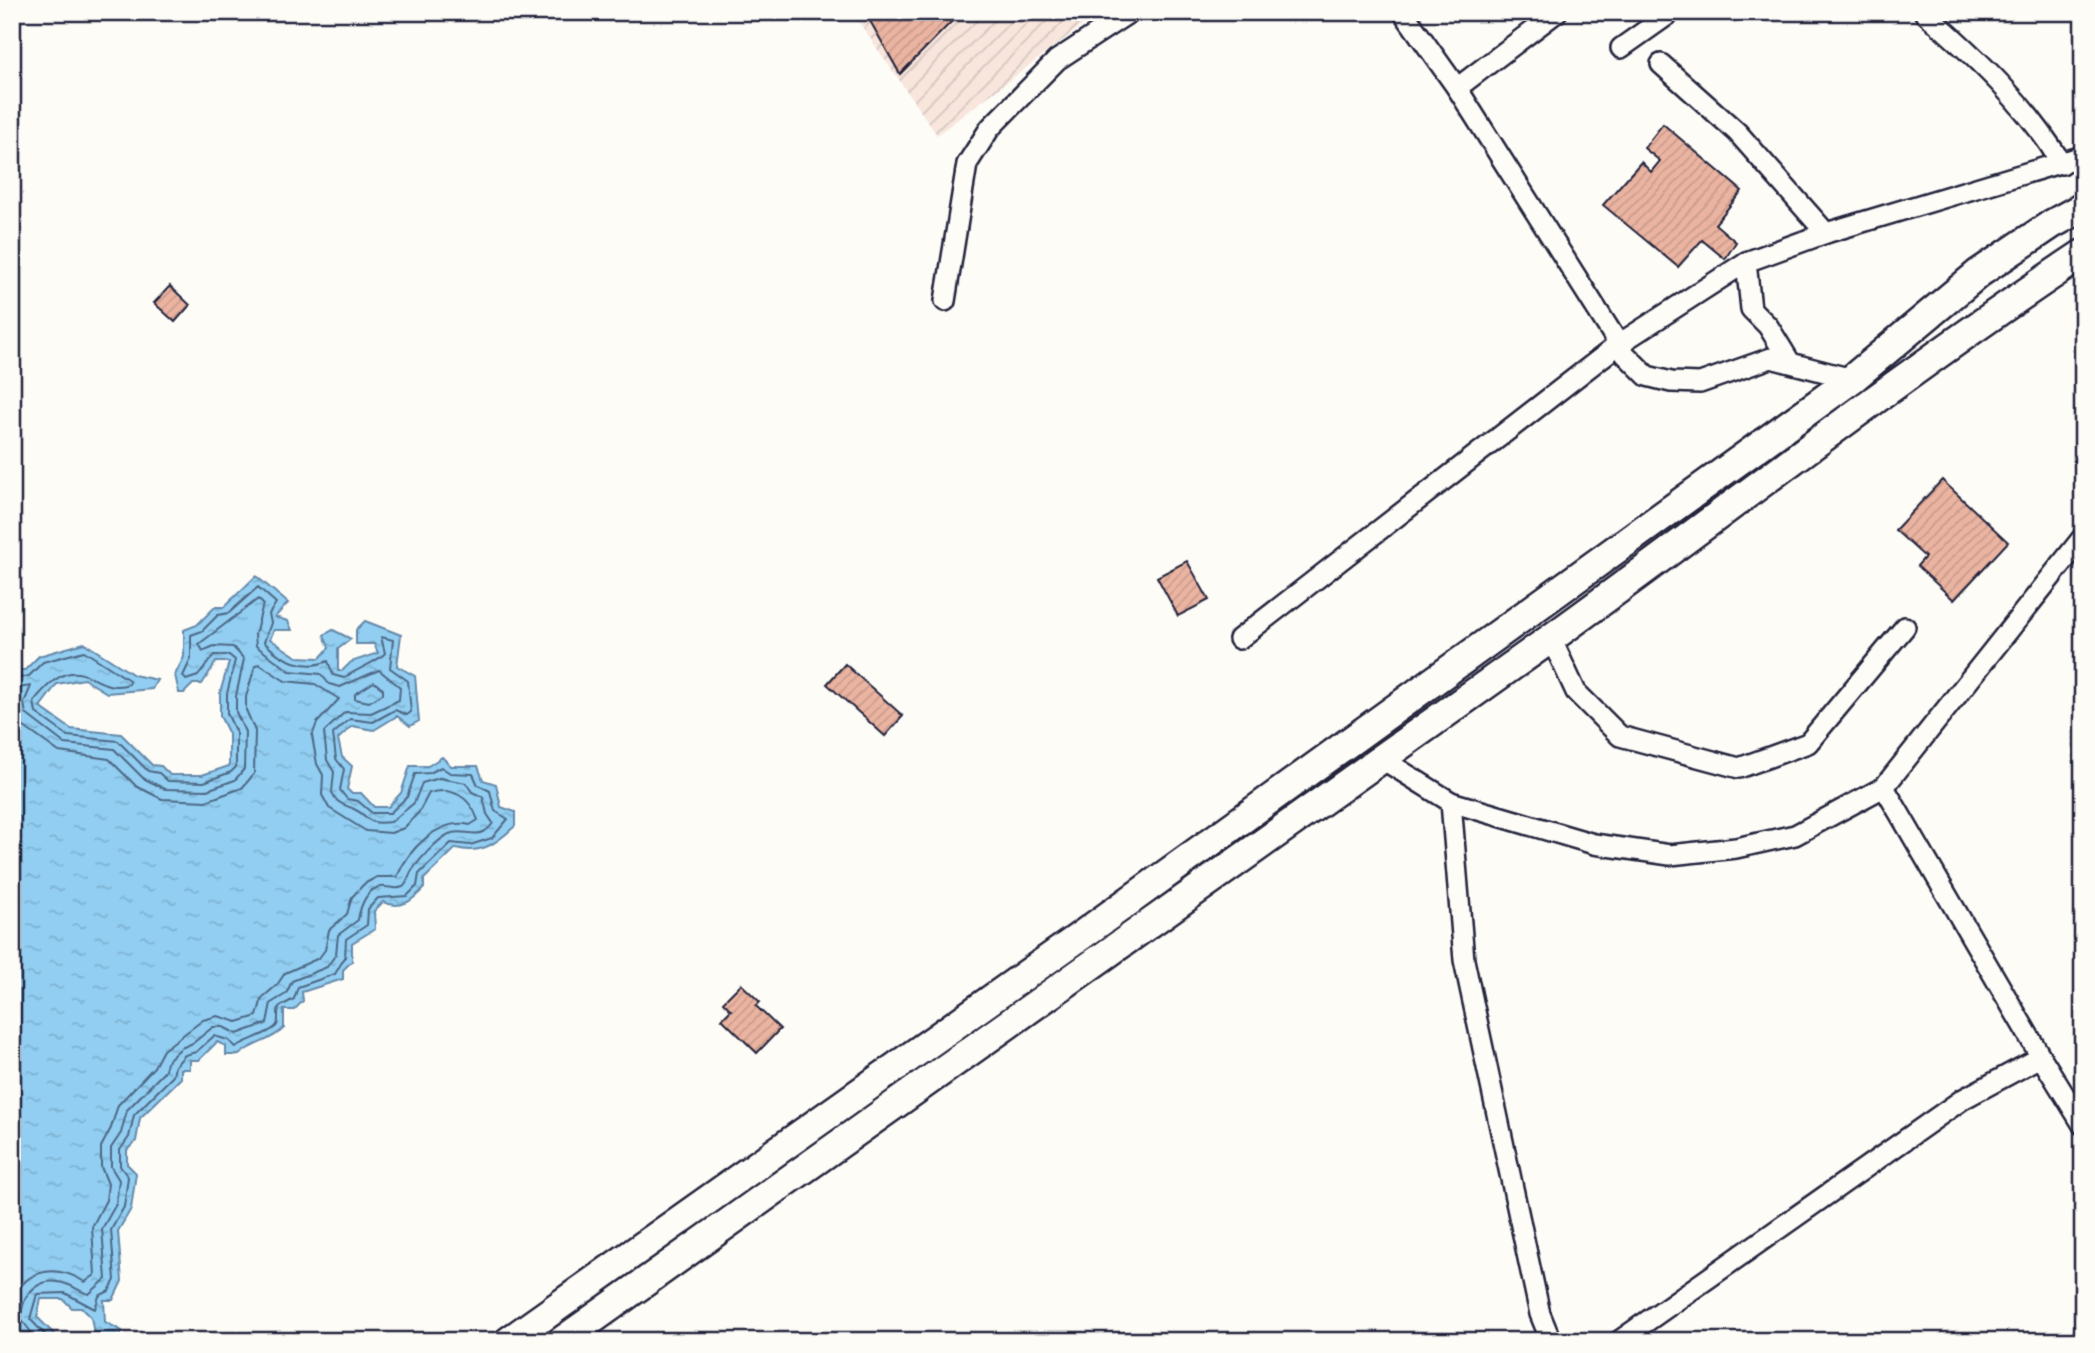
<svg xmlns="http://www.w3.org/2000/svg" width="2095" height="1353" font-family="Pangolin,sans-serif">
	<style>
		.industrial { fill: url(#industrial-furrows) }
		.water { fill: url(#water-ripples); stroke: #6589a9; stroke-width: 2 }
		.lines { fill: none; stroke-linecap: round; stroke-linejoin: round }
		.shore { stroke: #4e6784; stroke-width: 2 }
		.building { fill: url(#building-hatch); stroke: #22223b; stroke-width: 2 }
		.minor-casing { stroke: #22223b; stroke-width: 24 }
		.highway-casing { stroke: #22223b; stroke-width: 33 }
		.minor { stroke: #fdfcf7; stroke-width: 19 }
		.highway { stroke: #fdfcf7; stroke-width: 28 }
	</style>
	<defs>
		<pattern id="industrial-furrows" width="10" height="10" patternUnits="userSpaceOnUse" patternTransform="scale(1.75)"><rect width="10" height="10" fill="#f8e6dd"/><path d="M-1 1l2-2M0 10L10 0M9 11l2-2" fill="none" stroke="#d4c5bf"/></pattern>
		<pattern id="water-ripples" width="26" height="14" patternUnits="userSpaceOnUse" patternTransform="scale(1.75)"><rect width="26" height="14" fill="#91cef2"/><path d="M2 4q2-2 4 0t4 0M15 11q2-2 4 0t4 0" fill="none" stroke="#7db1d0"/></pattern>
		<pattern id="building-hatch" width="6" height="6" patternUnits="userSpaceOnUse" patternTransform="scale(1.75)"><rect width="6" height="6" fill="#ebb4a1"/><path d="M-1 1l2-2M0 6l6-6M5 7l2-2" fill="none" stroke="#c99a8c"/></pattern>
	</defs>
	<rect width="100%" height="100%" fill="#fdfcf7"/>
	<filter id="ink" filterUnits="userSpaceOnUse"><feTurbulence type="fractalNoise" baseFrequency=".0143" numOctaves="2"/><feDisplacementMap in="SourceGraphic" scale="14" xChannelSelector="R" yChannelSelector="G"/><feConvolveMatrix kernelMatrix="1 2 1 2 8 2 1 2 1" color-interpolation-filters="sRGB"/></filter>
	<g filter="url(#ink)">
		<polygon class="industrial" points="852,12 1100,12 937,135"/>
		<path class="water" d="M256 576 288 603 275 617 288 621 292 630H274L270 639 297 657 320 658 329 648 324 635 333 630 351 639 338 649V671H342L351 662 378 653 374 644H356V630L365 621 401 635 397 666 415 676 419 721 410 726 397 716 374 730 352 726 338 739 342 757 352 766 347 789 351 793H361L374 807H388L401 793 410 766H428L442 757 451 766H478L483 780 496 784 501 807 515 812V826C497 843 481 855 456 848L424 879V888C412 901 401 910 383 902L374 911 375 929 352 943V961L343 970V979L302 992 303 1001 294 1010H284V1028C271 1042 253 1042 239 1055H226V1046L217 1042 199 1060H190V1069H181V1078L140 1118 136 1141 127 1150V1164L136 1173 131 1209 118 1231 122 1281 113 1300H104L105 1322 122 1331 116 1341 95 1340 91 1317 82 1308H72L63 1299H41L37 1317 55 1335H64L68 1341H12V682L16 670H25L39 656 84 643 134 675 157 680 152 689 107 693 84 679 57 684 40 707 71 729 121 734 152 765 161 766 170 775H202L229 766V734L220 716V693L229 662H216L202 684H193L184 693H179L175 675 184 657V630L197 625 215 607H224Z"/>
		<g class="lines">
			<g class="shore">
				<path d="M12 680 29 676 43 662 84 651 129 680V684C90 697 82 641 34 701L36 713 68 736 118 741 148 771 159 773 168 781 204 782 231 772 236 767V733L227 713V694L235 660 229 655H214L198 676 186 680 183 676 191 659V635L202 631 218 615 229 613 258 587 276 603 269 614 271 623 264 642C281 660 305 671 328 661L333 675 344 678C353 671 381 660 385 653L381 637 393 640 390 668 408 681 411 712 407 715 395 710 373 722 350 719 333 734 336 759 344 769 340 790 347 799 358 801 372 813H390L407 797 415 774 430 773 441 767 450 773 473 774 478 785 490 791 495 811 508 819 492 838 470 845 451 843 419 874 417 886 407 896 378 898 368 909 367 925 346 939 345 957 335 974 298 987 294 999 279 1007C277 1012 279 1021 277 1025 274 1032 244 1041 236 1047L228 1040 214 1036 196 1052 185 1055 175 1066 173 1076 134 1115 129 1137 120 1150V1166L128 1177 124 1207 111 1230 115 1280 109 1291 99 1296 95 1309 65 1293 37 1294 30 1319 51 1341"/>
				<polygon points="374,682 383,689 383,694 369,702 355,699 355,694"/>
				<path d="M12 689 31 686 24 703 26 714 65 744 114 749 143 778 165 789 207 790 235 780 244 769 245 732 236 712V696L244 659 233 647 214 646 203 651 199 644 258 599 263 604 255 635 256 646 290 671 321 674 329 684 340 687 379 670 400 687 399 700 371 713 345 712 324 732 327 760 334 772 332 792C337 805 344 804 354 809 373 818 363 825 391 822L414 803 422 783 440 778 466 783 472 792 483 797 487 814 493 823C480 843 464 827 449 834 437 840 421 858 413 869 408 875 409 882 403 887 395 890 393 887 385 887 367 885 360 907 358 920L338 935 336 954 327 967 292 981 286 994 271 1003 267 1023 237 1034 223 1027H213L193 1043 181 1048 168 1060 164 1072 127 1110 121 1133 111 1148V1167L119 1180 116 1204 102 1229 106 1279 89 1294C80 1292 77 1288 69 1285 41 1274 22 1291 21 1319L38 1341"/>
				<path d="M12 700 20 724 59 752 109 759 136 786 162 799 206 801 242 788 254 774 255 731 246 710V697L255 666 259 664 285 681 315 684 339 699 317 723 312 736 317 764 323 775 322 795 329 808 366 831 391 833 404 828 419 812 429 793C453 786 470 797 478 820L470 825C439 817 408 850 397 877H377L364 884 352 897 347 914 329 930 325 950 319 958 285 973 277 985 262 998 257 1016 237 1022 218 1016 203 1020 163 1050 154 1067 118 1105 111 1128 101 1147V1167L108 1184 106 1200 92 1227 95 1275 85 1282C54 1263 21 1269 12 1306"/>
			</g>
		</g>
		<g class="building">
			<polygon points="865,12 961,12 900,74"/>
			<polygon points="1663,124 1742,191 1715,224 1736,242 1725,259 1702,240 1678,267 1603,205 1641,162 1651,172 1660,161 1644,148"/>
			<polygon points="170,286 190,305 175,322 154,303"/>
			<polygon points="1942,480 2008,542 1954,600 1917,566 1925,557 1895,530"/>
			<polygon points="1187,561 1209,600 1178,616 1157,577"/>
			<polygon points="845,664 903,716 885,736 827,684"/>
			<polygon points="741,984 760,1002 756,1006 780,1029 757,1053 722,1019 731,1010 723,1002"/>
		</g>
		<g class="lines">
			<g class="minor-casing">
				<g id="minor">
					<polyline points="1403,12 1457,88 1625,354 1647,376 1671,382 1700,383 1771,358 1852,379"/>
					<path d="M1924 12C1977 58 2025 103 2062 164"/>
					<polyline points="1621,48 1672,12"/>
					<polyline points="1661,64 1737,132 1826,233"/>
					<polyline points="1457,88 1557,12"/>
					<polyline points="945,301 967,164 990,128 1057,60 1130,12"/>
					<polyline points="1790,362 1768,326 1751,309 1746,262 1826,233 2083,156"/>
					<polyline points="1551,638 1576,692 1620,736 1739,768 1808,743 1905,627"/>
					<polyline points="1239,639 1619,344 1746,262"/>
					<polyline points="1382,759 1451,802 1464,960 1540,1314 1551,1341"/>
					<polyline points="1451,802 1594,844 1670,855 1736,848 1795,835 1884,787 2083,537"/>
					<polyline points="2041,1057 2083,1125"/>
					<polyline points="1619,1341 1963,1099 2041,1057 1884,787"/>
				</g>
			</g>
			<g class="highway-casing">
				<g id="highway">
					<polyline points="509,1341 1082,935 1852,379 1979,273 2052,224 2083,207"/>
					<path d="M562 1341C892 1108 1222 875 1550 639 1727 511 1901 375 2083 254"/>
				</g>
			</g>
			<use href="#minor" class="minor"/>
			<use href="#highway" class="highway"/>
		</g>
	</g>
	<rect width="2095" height="1353" fill="none" stroke="#fdfcf7" stroke-width="42"/>
	<rect x="21" y="21" width="2053" height="1311" fill="none" stroke="#22223b" stroke-width="2.5" filter="url(#ink)"/>
</svg>
